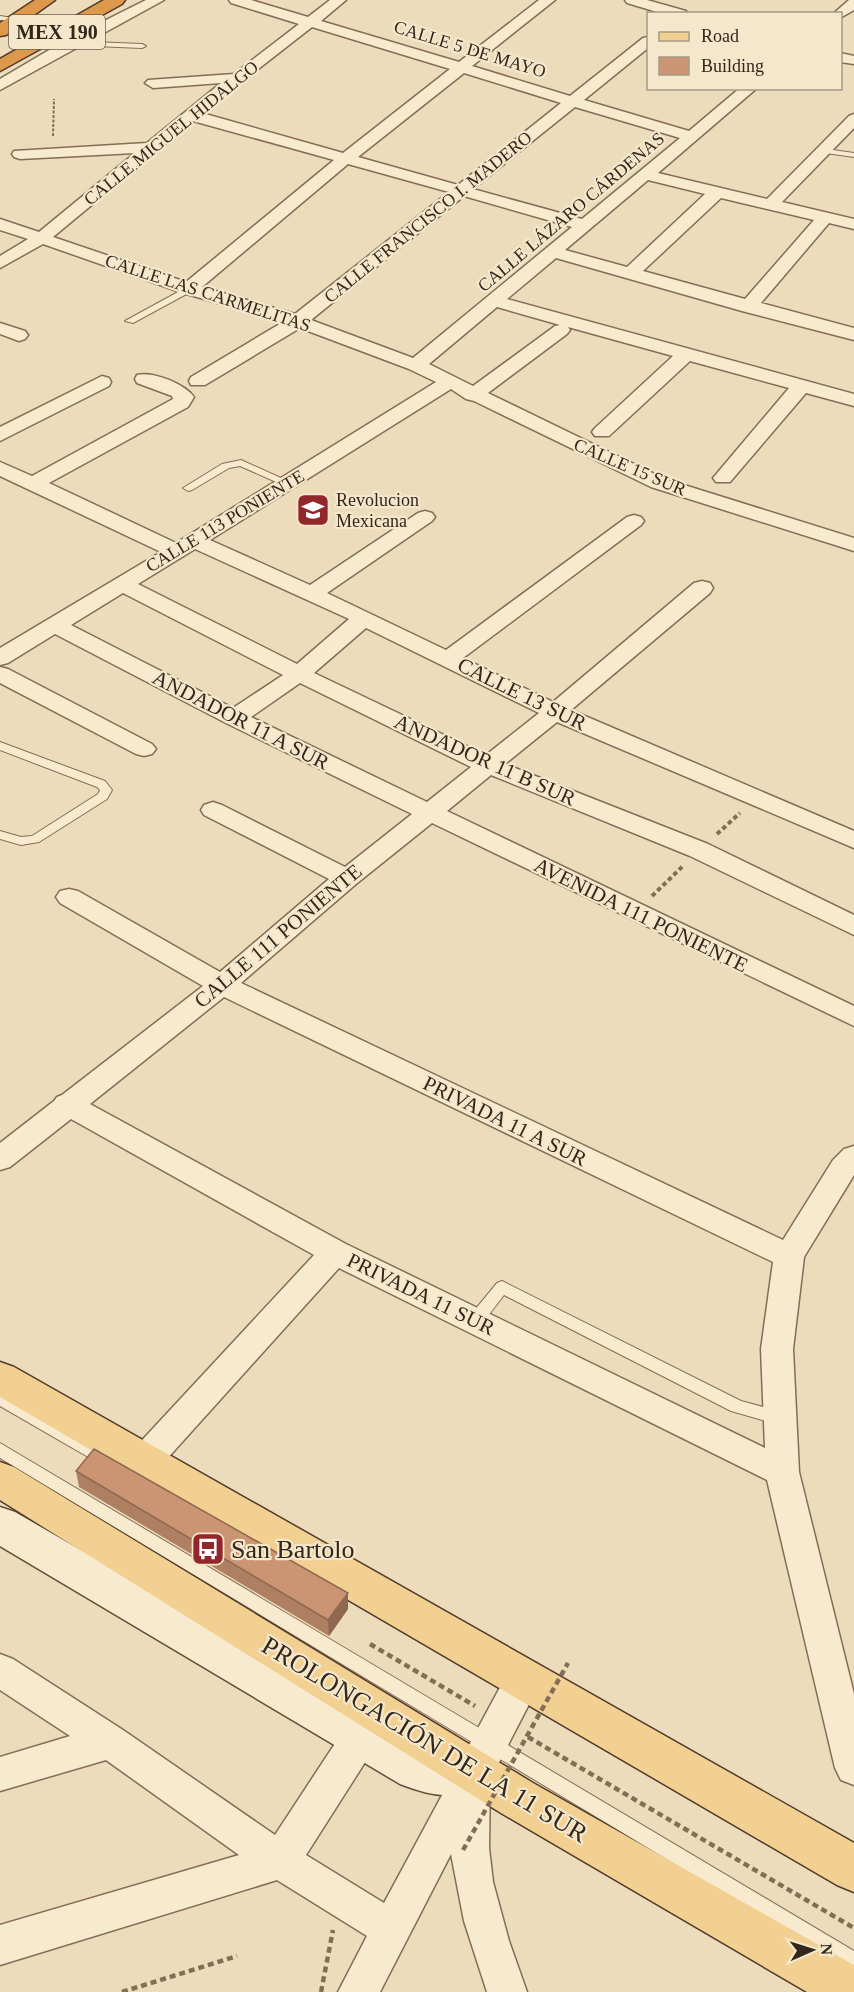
<svg xmlns="http://www.w3.org/2000/svg" width="854" height="1992" font-family="'Times New Roman',serif">
	<style>
		.lines { fill: none; stroke-linecap: round; stroke-linejoin: round }
		.lane-casing { stroke: #846d56; stroke-width: 2 }
		.street-casing { stroke: #846d56; stroke-width: 3 }
		.secondary-casing { stroke: #654e39; stroke-width: 3 }
		.primary-casing { stroke: #513b2b; stroke-width: 3 }
		.highway-casing { stroke: #513b2b; stroke-width: 3 }
		.path-far2 { stroke: #846d56; stroke-width: 2; stroke-dasharray: 3 1.5; stroke-linecap: butt }
		.path-far1 { stroke: #846d56; stroke-width: 4; stroke-dasharray: 4.5 3; stroke-linecap: butt }
		.path { stroke: #846d56; stroke-width: 4.5; stroke-dasharray: 6 4; stroke-linecap: butt }
		.lane { fill: #f8eacf; fill-rule: evenodd }
		.street { fill: #f8eacf; fill-rule: evenodd }
		.secondary { fill: #f8eacf; fill-rule: evenodd }
		.primary { fill: #f2d092; fill-rule: evenodd }
		.highway { fill: #de984b; fill-rule: evenodd }
		.path-bridge { stroke: #846d56; stroke-width: 4.5; stroke-dasharray: 6 4; stroke-linecap: butt }
		.wall { fill: #af7f62 }
		.shaded-wall { fill: #8e6850 }
		.building { fill: #cb9472; stroke: #8e6850; stroke-width: 1.5 }
		.labels { text-anchor: middle; stroke-width: 4.5; stroke-linejoin: round; paint-order: stroke }
		.far-street-label { font-size: 18px; fill: #33261b; stroke: #f5e7cb }
		.far-poi-label { font-size: 18px; fill: #33261b; stroke: #f5e7cb; text-anchor: start }
		.shield { fill: #f5e7cb; stroke: #6d6050; stroke-width: 1.5 }
		.shield-label { font-size: 20px; font-weight: bold; fill: #33261b }
		.street-label { font-size: 21px; fill: #33261b; stroke: #f5e7cb }
		.near-poi-label { font-size: 26px; fill: #33261b; stroke: #f5e7cb; text-anchor: start }
		.near-street-label { font-size: 26px; fill: #33261b; stroke: #f5e7cb }
	</style>
	<rect width="100%" height="100%" fill="#eddcbc"/>
	<g class="lines">
		<g class="lane-casing">
			<g id="lane">
				<polygon points="0,16 21,19 17,21 0,20"/>
				<polygon points="68,41 142,44 146,46 142,48 71,45 68,45"/>
				<polygon points="819,148 854,153 854,157 819,152"/>
				<polygon points="189,286 193,289 192,291 133,323 125,321"/>
				<polygon points="241,460 292,483 291,485 283,485 240,466 229,468 192,490 188,491 183,488 222,464"/>
				<polygon points="0,742 105,781 112,790 107,799 39,842 21,845 0,839 0,831 21,837 32,836 98,794 100,790 97,787 0,750"/>
				<polygon points="502,1281 741,1401 786,1413 788,1418 786,1423 780,1425 731,1411 504,1295 481,1325 475,1327 469,1325 467,1321 469,1317 497,1283"/>
				<polygon points="0,1391 114,1455 116,1460 114,1465 108,1467 102,1465 0,1406"/>
				<polygon points="0,1443 854,1951 854,1972 0,1458"/>
			</g>
		</g>
		<g class="street-casing">
			<g id="street">
				<polygon points="146,0 164,0 0,90 0,79 66,40"/>
				<path d="M229 0H251L308 17 330 0H346L321 21 459 62 539 0H555L472 66 570 96 643 38 648 37V48L584 100 689 131 740 88H757L658 173 767 199 849 116 854 114V128L782 202 854 219V229L829 223 761 303 854 328V340L742 311 556 258 507 299 854 394V406L806 393 730 482H716L713 478 789 388 690 361 609 436H595L592 432 595 428 673 356 568 327 570 330 567 334 488 393 665 479 854 538V551L651 487 474 401 466 399 451 389 210 540 310 585 418 513 425 511 432 513 435 517 432 521 327 593 446 650 627 517 634 515 641 517 644 521 641 525 463 658 553 702 694 583 702 581 710 583 713 588 710 593 571 710 854 831V848L557 722 505 764 708 844 854 915V935L690 856 491 775 447 811 854 1006V1026L432 823 356 884 241 983 783 1240 833 1160 844 1149 854 1146V1175L804 1257 793 1349 799 1472 854 1694V1785L841 1780 835 1768 767 1480 339 1268 156 1471 144 1475 132 1471 127 1461 132 1451 314 1255 71 1119 10 1167 0 1170V1143L54 1101 57 1097 62 1095 203 986 60 903 56 897 60 891 69 889 78 891 220 972 329 879 204 815 201 810 204 805 213 802 222 805 345 867 412 814 226 723 55 634 8 663 0 665V648L161 552 0 476V462L32 476 173 399 172 396 137 383 135 379 137 375C153 371 185 384 194 397L188 407 49 483 176 543 436 382 409 369 300 328 205 385H191L189 381 191 377 283 322 183 293 43 244 0 268V256L28 239 0 230V219L39 232 135 153 20 159 14 157 12 154 14 151 147 143 221 83 153 88 145 83 148 80 234 74 299 24 231 3ZM312 27 450 69 343 153 202 113ZM464 73 561 103 458 185 358 157ZM575 107 680 138 582 219 473 189ZM193 121 334 160 186 282 53 237ZM348 164 449 192 295 314 202 287ZM648 180 705 194 627 267 565 250ZM464 196 572 227 413 358 311 320ZM721 198 814 220 745 299 643 271ZM497 307 560 325 555 326 473 386 429 364ZM195 549 349 619 297 664 138 584ZM123 593 283 675 233 708 71 625ZM366 628 539 713 486 755 314 673ZM300 683 471 767 427 802 251 717ZM224 997 773 1262 761 1349 765 1448 346 1244 90 1104Z"/>
				<polygon points="625,0 647,0 686,11 688,14 664,14 627,3"/>
				<polygon points="849,0 854,0 854,10 840,18 840,14 833,14"/>
				<polygon points="840,53 854,56 854,64 840,62"/>
				<polygon points="0,323 25,331 28,335 25,339 19,341 0,334"/>
				<polygon points="102,376 109,378 111,382 109,386 0,441 0,427"/>
				<polygon points="0,667 8,669 152,744 156,749 152,754 144,756 136,754 0,683"/>
				<polygon points="0,1654 13,1659 123,1730 275,1835 357,1710 370,1705 383,1710 388,1722 383,1734 306,1855 384,1903 511,1667 524,1663 537,1667 542,1679 490,1780 489,1848 493,1882 509,1941 527,1992 487,1992 464,1921 451,1854 380,1992 338,1992 367,1936 277,1880 0,1965 0,1925 239,1855 106,1760 0,1791 0,1757 70,1736 0,1690"/>
			</g>
		</g>
		<g class="secondary-casing">
			<path id="secondary" d="M0 1507 15 1512 426 1750C450 1757 466 1747 490 1757L497 1772 490 1787C457 1800 433 1797 400 1784L0 1546Z"/>
		</g>
		<g class="primary-casing">
			<g id="primary">
				<polygon points="0,1362 14,1367 854,1843 854,1892 837,1885 0,1397"/>
				<polygon points="0,1462 14,1467 533,1783 854,1965 854,1992 807,1992 501,1813 0,1500"/>
			</g>
		</g>
		<g class="highway-casing">
			<g id="highway">
				<polygon points="35,0 55,0 6,35 0,36 0,23"/>
				<polygon points="104,0 125,0 122,4 0,71 0,59"/>
			</g>
		</g>
		<polyline class="path-far2" points="53,136 54,99"/>
		<g class="path-far1">
			<polyline points="717,834 740,813"/>
			<polyline points="652,896 683,866"/>
		</g>
		<g class="path">
			<polyline points="370,1644 475,1706"/>
			<polyline points="528,1737 854,1928"/>
			<polyline points="122,1992 237,1956"/>
			<polyline points="321,1992 333,1930"/>
		</g>
		<use href="#lane" class="lane"/>
		<use href="#street" class="street"/>
		<use href="#secondary" class="secondary"/>
		<use href="#primary" class="primary"/>
		<use href="#highway" class="highway"/>
		<polyline class="path-bridge" points="463,1850 568,1663"/>
	</g>
	<polygon class="wall" points="76,1471 348,1593 348,1609 329,1636 79,1487"/>
	<polygon class="shaded-wall" points="348,1593 348,1609 329,1636 328,1620"/>
	<polygon class="building" points="94,1449 348,1593 328,1620 76,1471"/>
	<defs>
		<g id="school-square" transform="scale(1.725)"><rect x="-9" y="-9" width="18" height="18" rx="4" fill="#92262b" stroke="#f5e7cb"/><path d="M0-5L7-2L0 1L-7-2ZM-4 1L0 2.5L4 1V4Q0 6-4 4Z" fill="#fff"/></g>
		<g id="bus-square" transform="scale(1.725)"><rect x="-9" y="-9" width="18" height="18" rx="4" fill="#92262b" stroke="#f5e7cb"/><path d="M-5-6H5V4H4V6H2V4H-2V6H-4V4H-5ZM-3.5-4V0h7V-4ZM-3.5 1.2v1.5H-2V1.2ZM2 1.2v1.5H3.5V1.2Z" fill="#fff"/></g>
	</defs>
	<g fill-rule="evenodd">
		<use href="#school-square" x="313" y="510"/>
		<use href="#bus-square" x="208" y="1549"/>
	</g>
	<g class="labels">
		<g class="far-street-label">
			<text transform="translate(470 49) rotate(17)" y="6">CALLE 5 DE MAYO</text>
			<text transform="translate(171 133) rotate(-39)" y="6">CALLE MIGUEL HIDALGO</text>
			<text transform="translate(571 212) rotate(-40)" y="6">CALLE LÁZARO CÁRDENAS</text>
			<text transform="translate(428 217) rotate(-39)" y="6">CALLE FRANCISCO I. MADERO</text>
			<text transform="translate(208 293) rotate(18)" y="6">CALLE LAS CARMELITAS</text>
			<text transform="translate(630 467) rotate(23)" y="6">CALLE 15 SUR</text>
			<text transform="translate(225 521) rotate(-31)" y="6">CALLE 113 PONIENTE</text>
		</g>
		<g class="far-poi-label">
			<text x="336" y="506">Revolucion<tspan x="336" dy="21">Mexicana</tspan></text>
		</g>
		<rect class="shield" x="9" y="15" width="96" height="34" rx="4.5"/>
		<g class="shield-label">
			<text x="57" y="39">MEX 190</text>
		</g>
		<g class="street-label">
			<text transform="translate(522 694) rotate(26)" y="7">CALLE 13 SUR</text>
			<text transform="translate(241 720) rotate(27)" y="7">ANDADOR 11 A SUR</text>
			<text transform="translate(485 760) rotate(24)" y="7">ANDADOR 11 B SUR</text>
			<text transform="translate(641 915) rotate(26)" y="7">AVENIDA 111 PONIENTE</text>
			<text transform="translate(278 936) rotate(-40)" y="7">CALLE 111 PONIENTE</text>
			<text transform="translate(505 1121) rotate(26)" y="7">PRIVADA 11 A SUR</text>
			<text transform="translate(421 1294) rotate(26)" y="7">PRIVADA 11 SUR</text>
		</g>
		<g class="near-poi-label">
			<text x="231" y="1558">San Bartolo</text>
		</g>
		<g class="near-street-label">
			<text transform="translate(425 1739) rotate(31)" y="9">PROLONGACIÓN DE LA 11 SUR</text>
		</g>
	</g>
	<rect x="647" y="12" width="195" height="78" fill="#f5e7cb" stroke="#a79a85" stroke-width="1.5"/>
	<rect x="659" y="32" width="30" height="9" fill="#f2d092" stroke="#a79a85" stroke-width="1.5"/>
	<text x="701" y="42" font-size="18" fill="#33261b">Road</text>
	<rect x="659" y="57" width="30" height="18" fill="#cb9472" stroke="#a79a85" stroke-width="1.5"/>
	<text x="701" y="72" font-size="18" fill="#33261b">Building</text>
	<g transform="translate(812 1950) rotate(87)" stroke="#f5e7cb" stroke-width="4.5" paint-order="stroke">
	<path d="M0-4.5L10 22L0 15L-10 22Z" fill="#33261b"/>
	<text y="-9" font-size="16" font-weight="bold" text-anchor="middle" fill="#33261b">N</text>
	</g>
</svg>
